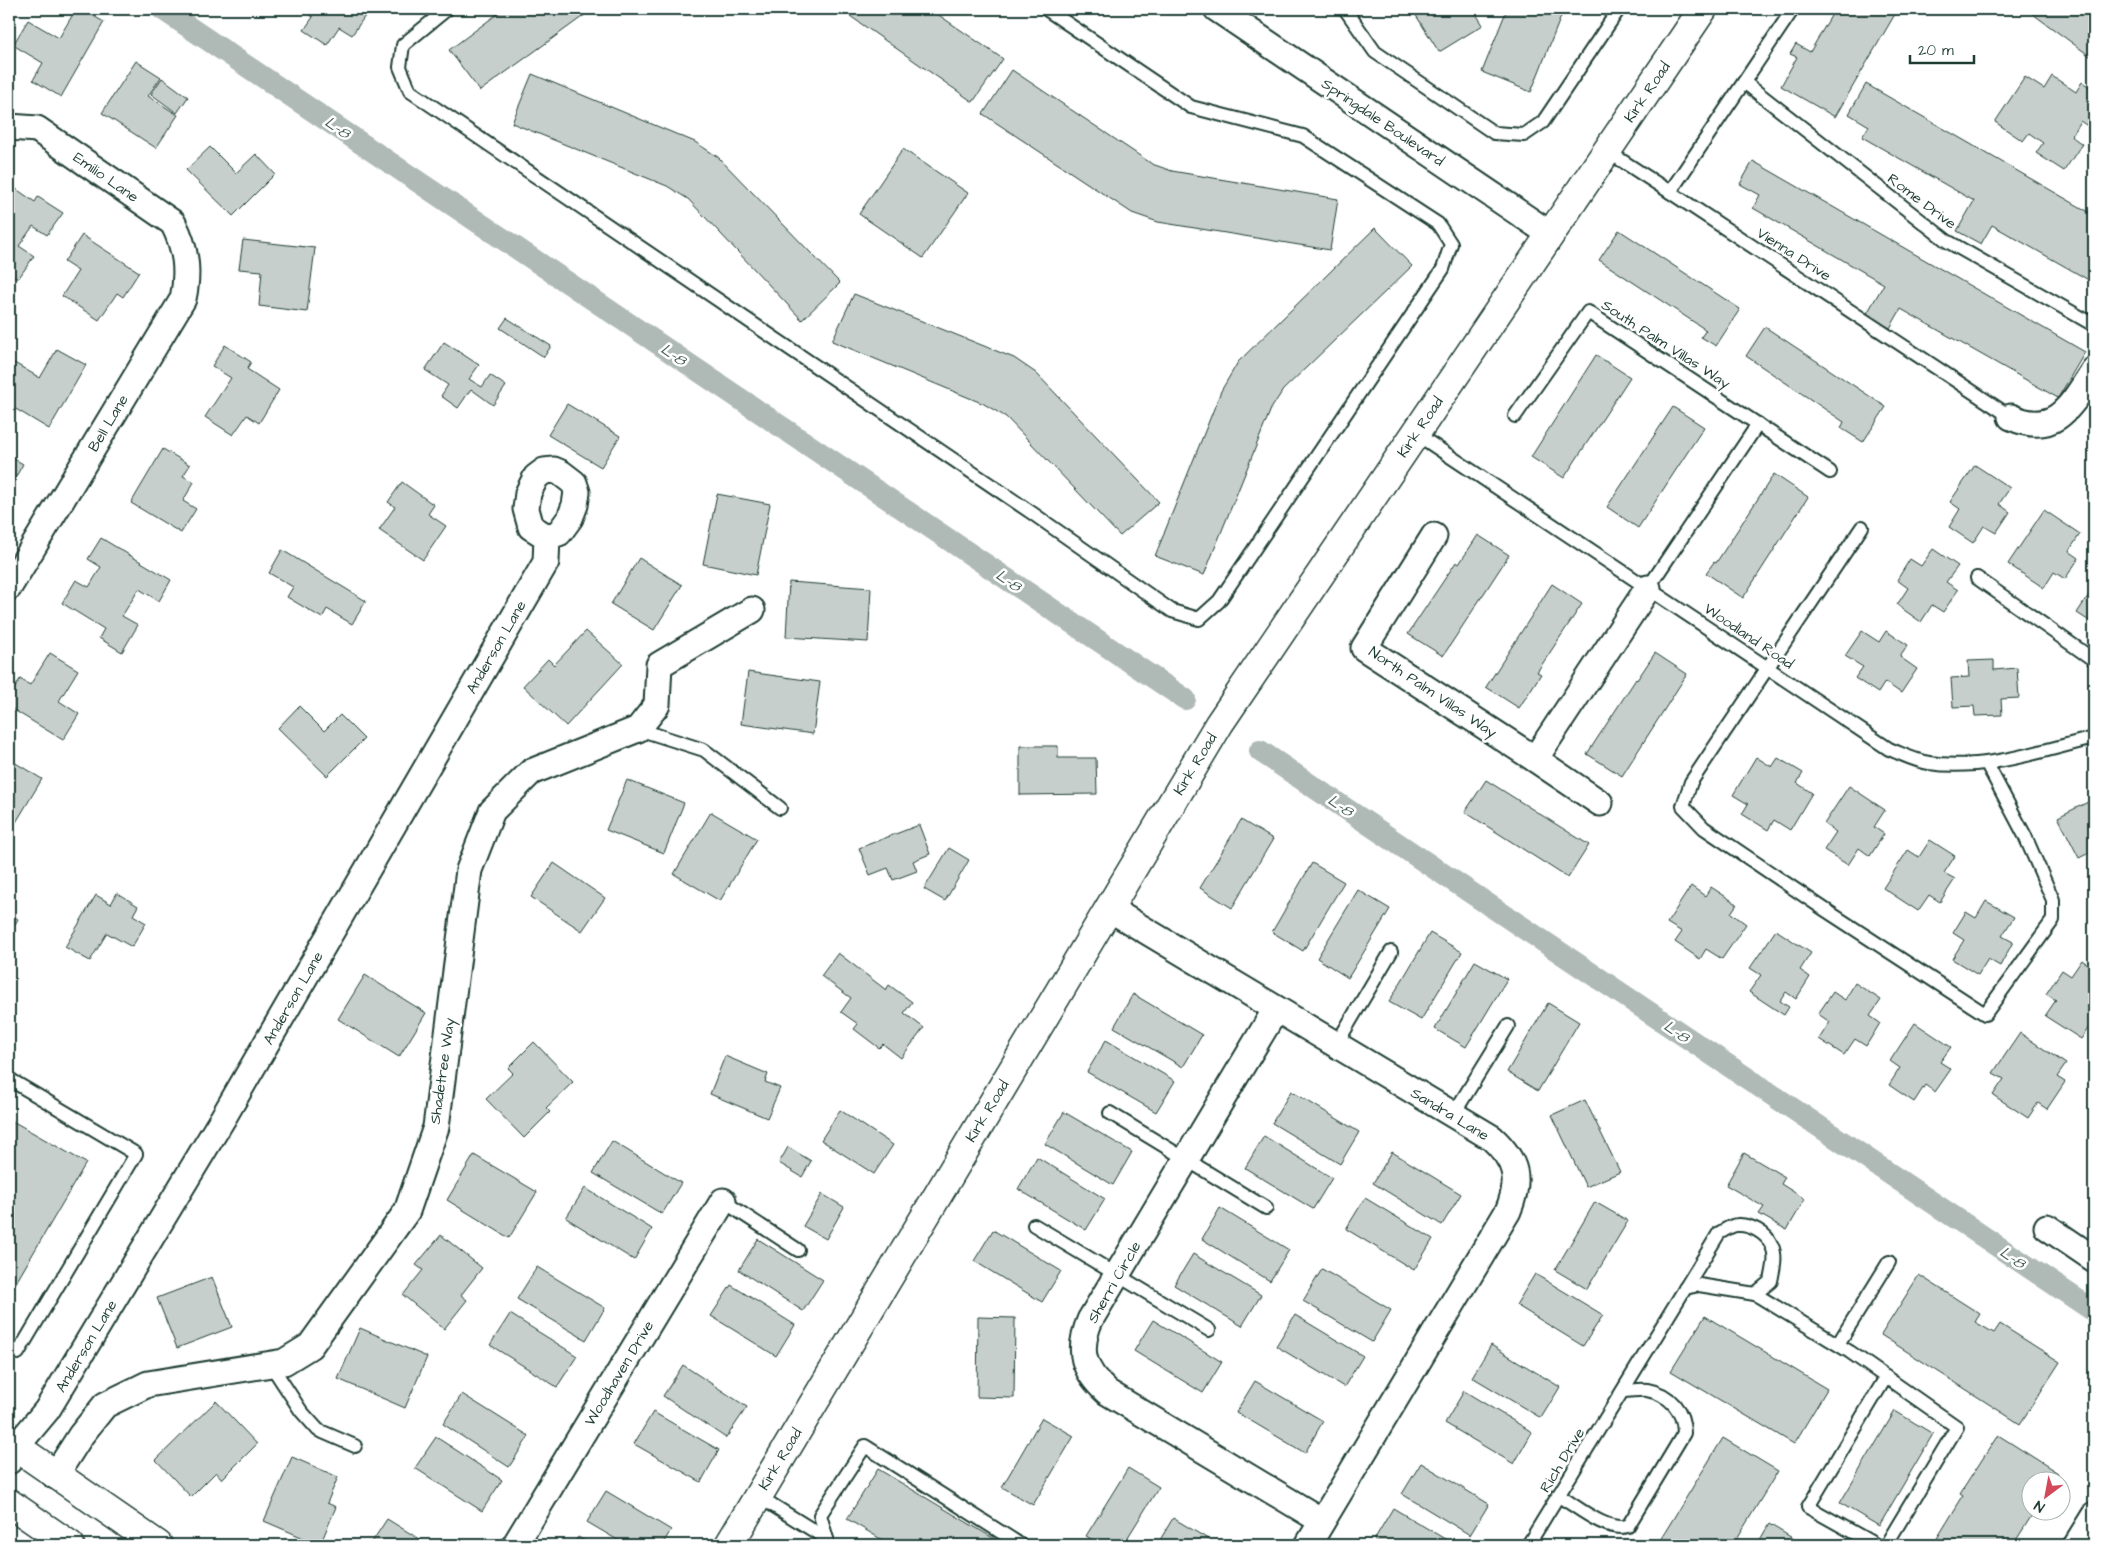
<svg xmlns="http://www.w3.org/2000/svg" width="2103" height="1554" font-family="'Architects Daughter',sans-serif">
	<style>
		.lines { fill: none; stroke-linecap: round; stroke-linejoin: round }
		.canal { stroke: #afbab7; stroke-width: 22 }
		.building { fill: #c7cfcc; stroke: #1f3d34 }
		.lane-casing { stroke: #1f3d34; stroke-width: 16 }
		.street-casing { stroke: #1f3d34; stroke-width: 29 }
		.secondary-casing { stroke: #1f3d34; stroke-width: 31 }
		.lane { stroke: #fff; stroke-width: 12 }
		.street { stroke: #fff; stroke-width: 25 }
		.secondary { stroke: #fff; stroke-width: 28 }
		.labels { text-anchor: middle; stroke-width: 5; stroke-linejoin: round; paint-order: stroke }
		.street-label { font-size: 15px; fill: #1f3d34; stroke: #fff }
		.water-label { font-size: 16px; font-style: italic; fill: #4a625b; stroke: #fff }
	</style>
	<rect width="100%" height="100%" fill="#fff"/>
	<filter id="ink" filterUnits="userSpaceOnUse"><feTurbulence type="fractalNoise" baseFrequency=".02" numOctaves="2"/><feDisplacementMap in="SourceGraphic" scale="10" xChannelSelector="R" yChannelSelector="G"/><feConvolveMatrix kernelMatrix="1 2 1 2 8 2 1 2 1" color-interpolation-filters="sRGB"/></filter>
	<g filter="url(#ink)">
		<g class="lines">
			<g class="canal">
				<polyline points="162,9 1185,699"/>
				<polyline points="1260,751 2094,1311"/>
			</g>
		</g>
		<g class="building">
			<polygon points="76,9 81,9 104,22 61,97 33,80 43,63 13,45 28,20 59,38"/>
			<polygon points="301,9 361,9 367,13 352,35 339,27 327,45 304,30 313,17"/>
			<polygon points="504,9 593,9 480,91 449,50"/>
			<polygon points="840,9 930,9 1003,59 973,102"/>
			<polygon points="1412,9 1473,9 1483,25 1439,52"/>
			<polygon points="1507,9 1564,9 1531,92 1482,72"/>
			<polygon points="1835,9 1898,9 1835,117 1781,86 1797,57 1790,54 1796,44 1810,52"/>
			<polygon points="2026,9 2094,9 2094,59"/>
			<polygon points="136,61 161,77 148,96 178,115 156,148 102,113"/>
			<polygon points="1012,70 1152,164 1172,171 1338,199 1330,250 1158,222 1132,213 983,114"/>
			<polygon points="532,74 695,142 718,157 840,283 802,320 688,199 667,186 512,123"/>
			<polygon points="2052,76 2076,92 2082,82 2094,90 2094,126 2092,129 2080,121 2071,136 2082,144 2064,171 2036,153 2043,143 2029,133 2023,141 1995,122 2025,77 2044,89"/>
			<polygon points="162,78 188,97 177,113 151,94"/>
			<polygon points="1866,84 2094,215 2094,283 1992,225 1981,244 1957,231 1974,201 1862,137 1869,126 1849,114"/>
			<polygon points="210,147 236,173 256,154 275,174 233,216 186,170"/>
			<polygon points="903,149 968,193 923,258 859,214"/>
			<polygon points="1753,161 2085,352 2058,398 1901,309 1890,328 1866,315 1884,284 1753,208 1760,195 1740,184"/>
			<polygon points="9,184 35,202 38,197 63,213 47,235 33,226 19,246 34,256 18,279 9,272"/>
			<polygon points="1375,228 1412,266 1283,390 1271,409 1204,575 1155,556 1221,391 1238,362"/>
			<polygon points="1619,230 1740,309 1716,346 1701,337 1706,330 1599,260"/>
			<polygon points="82,235 139,272 123,297 117,293 99,320 62,296 78,271 64,262"/>
			<polygon points="243,240 315,248 307,312 259,306 262,271 239,269"/>
			<polygon points="854,294 1014,358 1036,373 1159,502 1120,536 1006,417 984,404 832,341"/>
			<polygon points="507,318 551,346 544,357 500,328"/>
			<polygon points="1765,327 1886,407 1863,442 1841,428 1844,422 1746,356"/>
			<polygon points="444,342 479,365 469,379 482,387 490,375 506,386 493,405 471,389 458,408 441,396 448,385 425,370"/>
			<polygon points="225,345 251,362 247,369 279,390 259,423 247,415 233,435 205,417 231,378 212,366"/>
			<polygon points="57,349 86,365 49,429 9,405 9,365 11,361 40,378"/>
			<polygon points="1596,355 1630,377 1564,478 1531,457"/>
			<polygon points="567,404 620,436 601,467 548,435"/>
			<polygon points="1673,407 1704,427 1638,528 1607,507"/>
			<polygon points="163,449 190,465 183,476 194,482 183,501 196,509 181,533 131,503"/>
			<polygon points="9,456 23,464 9,489"/>
			<polygon points="1975,465 2010,488 1999,504 2010,512 1996,533 1984,526 1973,543 1949,527 1960,509 1950,502"/>
			<polygon points="1774,474 1808,497 1743,598 1706,573 1714,562 1716,563"/>
			<polygon points="402,482 434,505 428,514 446,526 423,560 379,530 395,507 388,502"/>
			<polygon points="717,494 770,504 756,575 703,564"/>
			<polygon points="2044,510 2080,534 2069,551 2079,558 2065,579 2054,572 2044,588 2008,564"/>
			<polygon points="1478,535 1509,555 1443,656 1408,634 1456,562 1459,564"/>
			<polygon points="101,538 171,580 159,601 139,589 122,616 138,625 122,652 99,638 104,629 62,603 76,580 89,587 101,567 88,559"/>
			<polygon points="1933,549 1958,566 1946,582 1958,590 1943,612 1932,605 1921,622 1897,605 1908,588 1897,580 1910,559 1921,566"/>
			<polygon points="282,550 366,601 352,624 327,609 322,618 287,597 293,587 269,573"/>
			<polygon points="639,558 682,585 654,630 611,604"/>
			<polygon points="789,582 871,588 868,642 786,637"/>
			<polygon points="1552,584 1582,604 1537,672 1541,674 1519,708 1486,687"/>
			<polygon points="2094,587 2094,624 2077,613"/>
			<polygon points="586,631 623,664 566,726 523,686 548,659 554,665"/>
			<polygon points="1862,631 1879,642 1886,631 1908,645 1900,657 1917,669 1901,693 1885,682 1878,693 1855,678 1863,667 1845,656"/>
			<polygon points="50,653 78,670 59,701 79,714 63,740 9,707 9,698 20,679 30,685"/>
			<polygon points="1655,653 1687,674 1622,776 1587,754 1636,679 1637,680"/>
			<polygon points="1994,660 1994,670 2017,668 2019,698 2001,699 2002,715 1975,716 1974,706 1953,707 1951,678 1969,677 1968,661"/>
			<polygon points="748,672 820,682 813,734 741,724"/>
			<polygon points="299,706 324,731 340,715 364,739 327,776 278,728"/>
			<polygon points="1020,746 1058,746 1058,758 1096,758 1097,794 1020,795"/>
			<polygon points="1756,757 1772,767 1778,758 1803,773 1797,783 1812,793 1790,830 1774,820 1768,830 1742,814 1748,804 1733,795"/>
			<polygon points="9,759 42,779 9,834"/>
			<polygon points="627,780 684,803 664,853 606,830"/>
			<polygon points="1486,780 1589,845 1568,878 1465,812"/>
			<polygon points="1849,786 1885,810 1874,827 1884,834 1870,856 1859,848 1848,865 1824,850 1836,832 1824,824"/>
			<polygon points="2094,799 2094,863 2089,853 2079,858 2058,817"/>
			<polygon points="711,812 757,839 720,901 674,874"/>
			<polygon points="1241,820 1273,839 1232,908 1200,888"/>
			<polygon points="919,825 930,854 913,861 917,871 893,880 888,868 870,875 859,848"/>
			<polygon points="1930,840 1955,856 1944,873 1955,879 1940,902 1929,895 1918,911 1883,888 1908,850 1919,857"/>
			<polygon points="949,848 969,860 945,901 924,889"/>
			<polygon points="554,863 605,898 582,931 531,897"/>
			<polygon points="1312,863 1344,882 1303,951 1272,932"/>
			<polygon points="1691,886 1705,896 1711,887 1737,904 1731,913 1746,924 1722,959 1706,949 1700,959 1675,942 1682,932 1667,923"/>
			<polygon points="1358,890 1390,909 1348,978 1317,958"/>
			<polygon points="117,893 138,906 133,915 146,923 132,947 107,933 90,961 65,947 96,895 111,904"/>
			<polygon points="1986,901 2014,917 2002,936 2013,942 2000,966 1988,959 1978,975 1952,959 1964,940 1953,933 1966,912 1976,918"/>
			<polygon points="11,915 18,919 9,935 9,918"/>
			<polygon points="1776,930 1811,953 1800,970 1810,977 1796,999 1786,992 1780,1001 1789,1007 1784,1015 1749,992 1761,975 1750,968"/>
			<polygon points="1430,933 1462,952 1421,1020 1389,1002"/>
			<polygon points="838,953 886,990 889,985 912,1002 904,1013 924,1028 901,1058 883,1044 879,1048 854,1029 858,1024 841,1012 851,998 821,976"/>
			<polygon points="2082,960 2094,969 2094,1027 2091,1024 2081,1039 2045,1016 2056,1000 2046,994 2062,970 2071,976"/>
			<polygon points="1475,961 1507,979 1466,1047 1435,1029"/>
			<polygon points="365,975 426,1013 399,1057 338,1019"/>
			<polygon points="1855,983 1881,1000 1870,1016 1880,1023 1866,1046 1855,1039 1844,1055 1819,1039 1830,1022 1818,1014 1833,992 1845,1000"/>
			<polygon points="1133,994 1202,1035 1183,1067 1114,1027"/>
			<polygon points="1548,1003 1579,1022 1538,1091 1507,1072"/>
			<polygon points="1915,1023 1951,1047 1940,1062 1951,1069 1935,1092 1925,1085 1914,1102 1889,1085 1900,1068 1890,1061"/>
			<polygon points="2020,1033 2066,1064 2057,1077 2065,1082 2047,1109 2038,1103 2028,1118 1993,1095 2004,1079 1993,1073"/>
			<polygon points="1106,1040 1175,1081 1156,1112 1087,1072"/>
			<polygon points="534,1042 573,1082 546,1108 550,1112 524,1138 486,1099 513,1073 508,1068"/>
			<polygon points="725,1056 768,1074 765,1082 780,1088 767,1118 710,1094"/>
			<polygon points="1291,1091 1359,1132 1340,1164 1272,1123"/>
			<polygon points="1585,1100 1620,1172 1586,1187 1552,1115"/>
			<polygon points="840,1110 893,1145 874,1174 821,1140"/>
			<polygon points="1064,1112 1132,1152 1113,1185 1045,1144"/>
			<polygon points="9,1119 86,1163 14,1286 9,1283"/>
			<polygon points="1264,1136 1332,1178 1313,1209 1245,1168"/>
			<polygon points="612,1141 681,1183 662,1214 593,1173"/>
			<polygon points="788,1147 811,1161 802,1177 779,1163"/>
			<polygon points="1392,1152 1461,1194 1442,1225 1373,1183"/>
			<polygon points="1744,1153 1785,1177 1781,1184 1805,1199 1787,1230 1759,1214 1764,1207 1726,1185"/>
			<polygon points="474,1155 537,1192 509,1238 447,1200"/>
			<polygon points="1037,1157 1105,1199 1086,1230 1018,1189"/>
			<polygon points="585,1188 652,1229 634,1260 566,1218"/>
			<polygon points="822,1194 844,1207 826,1239 803,1226"/>
			<polygon points="1365,1198 1433,1239 1414,1270 1346,1229"/>
			<polygon points="1595,1202 1628,1221 1587,1289 1555,1270"/>
			<polygon points="1220,1208 1289,1250 1270,1281 1202,1239"/>
			<polygon points="993,1230 1061,1271 1042,1302 974,1261"/>
			<polygon points="441,1235 482,1268 461,1295 467,1300 444,1329 403,1295 423,1270 416,1265"/>
			<polygon points="758,1239 823,1280 803,1311 739,1270"/>
			<polygon points="1193,1254 1261,1295 1242,1326 1174,1285"/>
			<polygon points="537,1267 605,1308 586,1340 517,1299"/>
			<polygon points="1322,1269 1391,1310 1372,1342 1303,1301"/>
			<polygon points="1535,1274 1603,1315 1583,1346 1516,1305"/>
			<polygon points="1919,1275 1980,1314 1975,1322 1994,1333 2000,1324 2060,1362 2020,1424 1881,1335"/>
			<polygon points="212,1277 232,1327 177,1348 157,1298"/>
			<polygon points="731,1285 795,1325 776,1356 711,1316"/>
			<polygon points="510,1314 577,1356 557,1387 490,1345"/>
			<polygon points="1295,1315 1363,1356 1344,1387 1276,1346"/>
			<polygon points="1705,1316 1827,1389 1794,1444 1671,1371"/>
			<polygon points="978,1317 1015,1318 1014,1398 977,1397"/>
			<polygon points="1153,1320 1222,1362 1203,1393 1134,1351"/>
			<polygon points="360,1328 427,1357 405,1408 338,1379"/>
			<polygon points="1491,1345 1560,1387 1541,1418 1472,1377"/>
			<polygon points="683,1365 747,1407 726,1438 663,1396"/>
			<polygon points="1255,1381 1323,1421 1305,1453 1236,1412"/>
			<polygon points="1464,1391 1532,1432 1514,1464 1445,1423"/>
			<polygon points="462,1394 529,1436 509,1467 443,1424"/>
			<polygon points="216,1401 257,1444 222,1479 216,1472 191,1497 156,1460"/>
			<polygon points="1895,1411 1933,1434 1879,1526 1840,1503"/>
			<polygon points="653,1412 719,1450 701,1482 634,1444"/>
			<polygon points="1042,1418 1074,1436 1033,1505 1002,1487"/>
			<polygon points="1998,1435 2058,1473 2053,1482 2030,1482 2030,1512 2034,1512 2013,1545 1933,1545 1963,1496 1960,1494"/>
			<polygon points="436,1437 502,1480 482,1511 415,1468"/>
			<polygon points="1723,1438 1778,1471 1733,1545 1657,1545"/>
			<polygon points="292,1457 338,1477 327,1503 336,1507 320,1545 264,1521"/>
			<polygon points="1421,1463 1489,1504 1470,1535 1402,1494"/>
			<polygon points="1128,1468 1159,1487 1123,1545 1101,1545 1086,1536"/>
			<polygon points="878,1469 1003,1544 1002,1545 891,1545 847,1519"/>
			<polygon points="606,1491 671,1530 662,1545 626,1545 587,1522"/>
			<polygon points="1393,1508 1455,1545 1382,1545 1374,1540"/>
			<polygon points="1173,1518 1218,1545 1157,1545"/>
			<polygon points="387,1519 429,1545 370,1545"/>
			<polygon points="1769,1524 1804,1545 1757,1545"/>
			<polygon points="578,1537 592,1545 573,1545"/>
		</g>
		<g class="lines">
			<g class="lane-casing">
				<g id="lane">
					<polyline points="447,9 403,45 400,67 410,91 1032,513 1172,611 1199,619 1219,601 1443,269 1451,244 1438,224 1303,136 1191,107 1046,9"/>
					<polyline points="1345,9 1375,52 1494,133 1524,135 1543,122 1619,9"/>
					<polyline points="1793,9 1670,192 2011,417"/>
					<polyline points="1744,82 1947,241 2094,325"/>
					<polyline points="1607,151 1670,192"/>
					<polyline points="1515,416 1588,312 1830,472"/>
					<path d="M1415 433 1889 749C1902 754 1915 761 1929 763 1985 771 2040 751 2094 738"/>
					<polyline points="1862,527 1691,782 1683,806 1704,828 1824,909 1985,1014 2053,920 2053,900 2025,836 1987,764"/>
					<polyline points="1977,578 2094,660"/>
					<polyline points="1648,588 1758,424"/>
					<polyline points="638,729 704,750 780,808"/>
					<polyline points="1336,1045 1391,952"/>
					<polyline points="9,1079 136,1154 18,1353 9,1347"/>
					<polyline points="1110,1113 1266,1208"/>
					<polyline points="1453,1115 1508,1026"/>
					<polyline points="723,1201 798,1250"/>
					<polyline points="1034,1225 1209,1330"/>
					<polyline points="1685,1288 1699,1285 1755,1294"/>
					<polyline points="1838,1344 1889,1262"/>
					<polyline points="271,1365 301,1411 318,1430 355,1446"/>
					<polyline points="758,1496 827,1539"/>
					<path d="M1559 1496C1578 1507 1606 1532 1628 1526L1684 1433C1684 1411 1670 1394 1647 1390 1640 1389 1631 1391 1624 1391"/>
					<polyline points="827,1539 820,1515 865,1446 1021,1545"/>
					<path d="M1528 1545 1719 1233C1724 1231 1731 1225 1737 1225 1750 1224 1767 1233 1772 1246 1777 1257 1773 1270 1771 1281L1755 1294 1850 1352 1957 1427 1886 1545"/>
					<polyline points="1876,1545 1808,1507 1886,1377"/>
				</g>
			</g>
			<g class="street-casing">
				<g id="street">
					<polyline points="1217,9 1550,234"/>
					<path d="M9 127 37 129 173 223C186 248 189 271 183 299L9 587"/>
					<path d="M2011 417C2057 438 2072 403 2094 370"/>
					<polyline points="1434,536 1364,648 1535,759 1600,803"/>
					<polyline points="1535,759 1648,588"/>
					<path d="M1108 908 1492 1138C1517 1161 1521 1180 1508 1211L1308 1545"/>
					<path d="M1276 1009 1090 1320C1077 1351 1083 1370 1107 1392L1322 1521"/>
					<polyline points="2047,1227 2094,1259"/>
					<polyline points="9,1461 16,1447 47,1410 223,1118 546,562 547,537 559,533 570,518 575,505 577,492 574,483 561,473 554,470 544,471 536,477 528,493 526,509 531,527 547,537"/>
					<polyline points="55,1476 81,1435 105,1405 148,1384 284,1362 310,1346 407,1211 436,1127 469,870 492,811 531,772 638,729 657,705 659,665 752,610"/>
					<polyline points="515,1545 723,1201"/>
					<polyline points="2076,1545 2094,1516"/>
				</g>
			</g>
			<g class="secondary-casing">
				<g id="secondary">
					<polyline points="9,1442 158,1545"/>
					<polyline points="9,1503 70,1545"/>
					<polyline points="729,1545 1219,724 1703,9"/>
				</g>
			</g>
			<use href="#lane" class="lane"/>
			<use href="#street" class="street"/>
			<use href="#secondary" class="secondary"/>
		</g>
	</g>
	<g class="labels">
		<g class="street-label">
			<text transform="translate(1647 92) rotate(-56)" y="5">Kirk Road</text>
			<text transform="translate(1383 122) rotate(34)" y="5">Springdale Boulevard</text>
			<text transform="translate(106 177) rotate(35)" y="5">Emilio Lane</text>
			<text transform="translate(1922 201) rotate(37)" y="5">Rome Drive</text>
			<text transform="translate(1794 254) rotate(33)" y="5">Vienna Drive</text>
			<text transform="translate(1666 344) rotate(33)" y="5">South Palm Villas Way</text>
			<text transform="translate(108 423) rotate(-59)" y="5">Bell Lane</text>
			<text transform="translate(1420 427) rotate(-56)" y="5">Kirk Road</text>
			<text transform="translate(1749 636) rotate(34)" y="5">Woodland Road</text>
			<text transform="translate(496 647) rotate(-60)" y="5">Anderson Lane</text>
			<text transform="translate(1433 692) rotate(34)" y="5">North Palm Villas Way</text>
			<text transform="translate(1195 764) rotate(-59)" y="5">Kirk Road</text>
			<text transform="translate(293 998) rotate(-60)" y="5">Anderson Lane</text>
			<text transform="translate(442 1071) rotate(-82)" y="5">Shadetree Way</text>
			<text transform="translate(987 1111) rotate(-59)" y="5">Kirk Road</text>
			<text transform="translate(1450 1114) rotate(31)" y="5">Sandra Lane</text>
			<text transform="translate(1114 1282) rotate(-60)" y="5">Sherri Circle</text>
			<text transform="translate(86 1346) rotate(-59)" y="5">Anderson Lane</text>
			<text transform="translate(619 1373) rotate(-59)" y="5">Woodhaven Drive</text>
			<text transform="translate(780 1459) rotate(-59)" y="5">Kirk Road</text>
			<text transform="translate(1562 1460) rotate(-59)" y="5">Rich Drive</text>
		</g>
		<g class="water-label">
			<text transform="translate(338 127) rotate(34)" y="6">L-8</text>
			<text transform="translate(674 354) rotate(34)" y="6">L-8</text>
			<text transform="translate(1009 580) rotate(34)" y="6">L-8</text>
			<text transform="translate(1341 805) rotate(34)" y="6">L-8</text>
			<text transform="translate(1677 1031) rotate(34)" y="6">L-8</text>
			<text transform="translate(2013 1257) rotate(34)" y="6">L-8</text>
		</g>
	</g>
	<rect width="2103" height="1554" fill="none" stroke="#fff" stroke-width="30"/>
	<rect x="15" y="15" width="2073" height="1524" fill="none" stroke="#1f3d34" stroke-width="2" filter="url(#ink)"/>
	<g transform="translate(2046 1496) rotate(212)"><circle r="24" fill="#ffffff" stroke="#a5b1ae"/>
	<path d="M0-4L9 19L0 12L-9 19Z" fill="#d1495b"/>
	<text y="-8" font-size="14" font-weight="bold" text-anchor="middle" fill="#1f3d34">N</text>
	</g>
	<path d="M1910 55v8h64v-8" fill="none" stroke="#1f3d34" stroke-width="2.5"/>
	<text x="1918" y="55" font-size="15" fill="#1f3d34" stroke="#ffffff" stroke-width="4" paint-order="stroke">20 m</text>
</svg>
